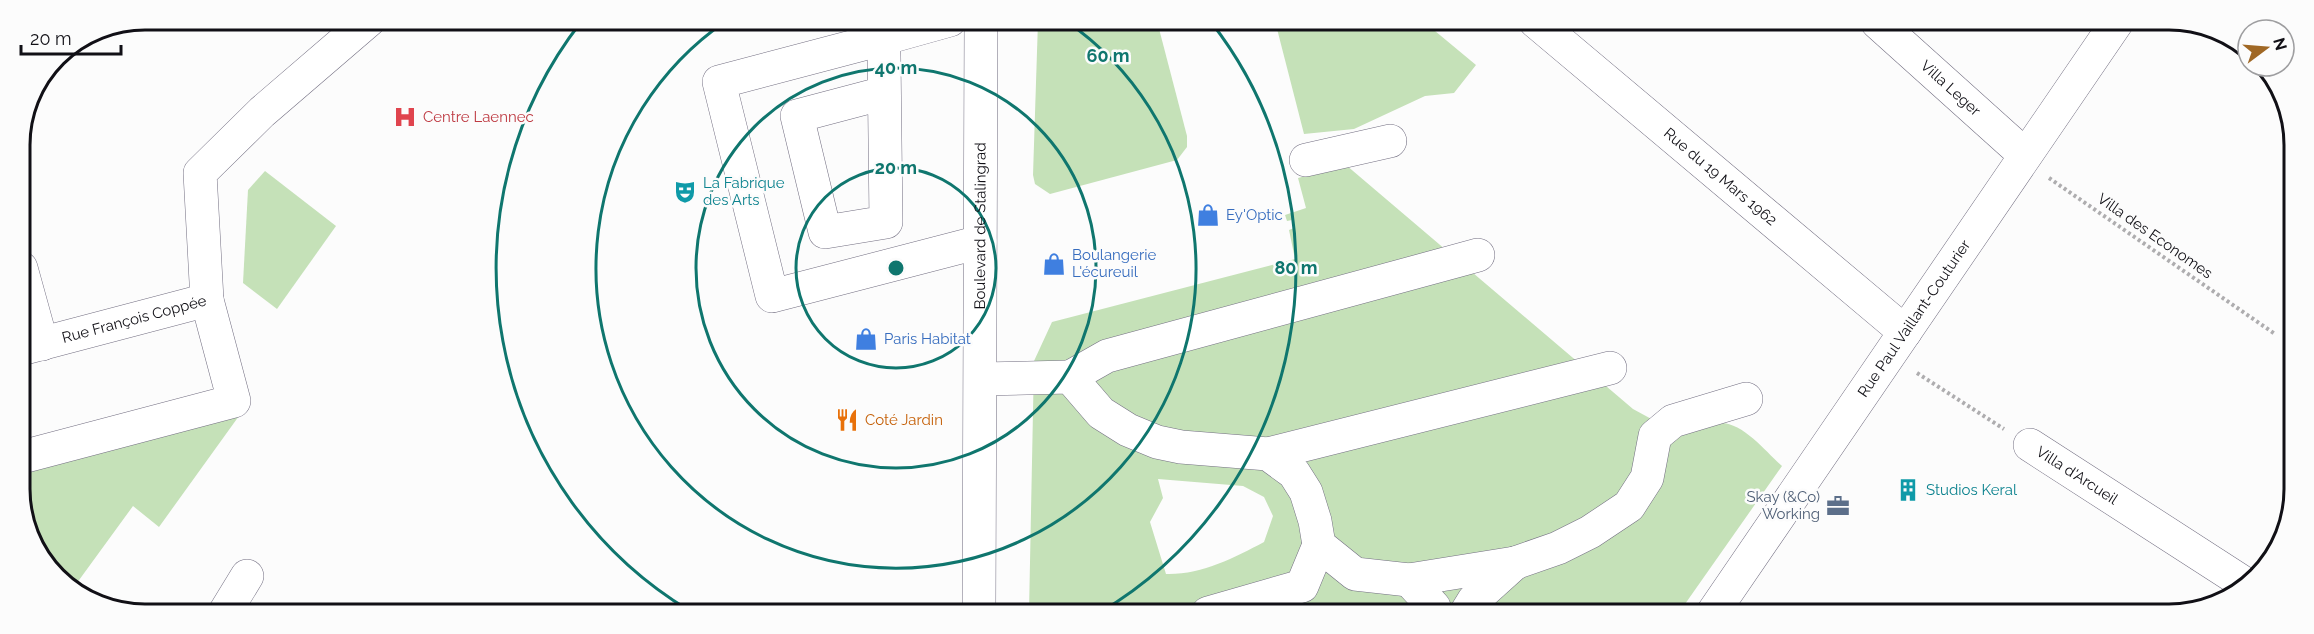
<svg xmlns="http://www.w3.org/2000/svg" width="2314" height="634" font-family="Raleway,sans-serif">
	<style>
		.green { fill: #c5e1b8; fill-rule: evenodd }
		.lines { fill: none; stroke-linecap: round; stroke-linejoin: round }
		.minor-casing { stroke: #736f82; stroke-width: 34 }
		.major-casing { stroke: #736f82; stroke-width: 34 }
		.path { stroke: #aeadaf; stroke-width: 4; stroke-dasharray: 3 3; stroke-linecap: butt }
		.minor { stroke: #fff; stroke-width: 33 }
		.major { stroke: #fff; stroke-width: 33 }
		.ring { fill: none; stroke: #0f766e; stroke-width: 3 }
		.labels { text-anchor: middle; stroke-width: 5; stroke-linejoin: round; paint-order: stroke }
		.street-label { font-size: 15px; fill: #111016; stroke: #fcfcfc }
		.health-label { font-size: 15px; fill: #be3a42; stroke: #fcfcfc; text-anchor: start }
		.culture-label { font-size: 15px; fill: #0d838f; stroke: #fcfcfc; text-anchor: start }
		.shop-label { font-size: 15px; fill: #366cbe; stroke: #fcfcfc; text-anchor: start }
		.food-label { font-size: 15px; fill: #c56008; stroke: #fcfcfc; text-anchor: start }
		.service-label { font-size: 15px; fill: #4e5e75; stroke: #fcfcfc; text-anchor: end }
		.rim { fill: none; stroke: #111016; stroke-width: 3 }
		.centre { fill: #0f766e; stroke: #fcfcfc; stroke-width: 3 }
		.ring-label { font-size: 18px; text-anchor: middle; font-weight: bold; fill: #0f766e; stroke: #fcfcfc; stroke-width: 5; stroke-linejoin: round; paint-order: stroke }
	</style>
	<rect width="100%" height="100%" fill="#fcfcfc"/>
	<g class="green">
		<polygon points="1038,21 1157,21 1187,136 1187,147 1177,160 1050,194 1035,184 1033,175"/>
		<polygon points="1275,21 1423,21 1476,65 1454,93 1425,96 1354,129 1304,134"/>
		<path d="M1346 165 1633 409 1679 434C1692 430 1707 423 1720 423 1743 422 1767 453 1782 466L1678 614 1029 613 1034 361 1052 322 1295 259 1289 230 1294 228 1292 220 1287 221 1285 215 1306 208 1298 178ZM1158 479 1243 486 1264 497 1273 516 1264 542C1234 558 1201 575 1166 574L1150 522 1163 498Z"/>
		<polygon points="265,171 336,226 277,309 243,283 248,190"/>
		<polygon points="244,409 159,527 133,506 74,587 56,578 22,514 22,469"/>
	</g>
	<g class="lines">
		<g class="minor-casing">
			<g id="minor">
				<path id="s1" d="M1535 21 1905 332"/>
				<path id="s2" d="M1877 22 2025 155"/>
				<polyline points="882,39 719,82 772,296 980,242"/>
				<polyline points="884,93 797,116 825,232 886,222 884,56 882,39 950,20"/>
				<polyline points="1306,160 1390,141"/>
				<polyline points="21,268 42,344"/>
				<path id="s3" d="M21 349 207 300 200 173 262 112 369 20"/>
				<polyline points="1070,377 1107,356 1478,255"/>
				<polyline points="981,379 1070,377 1101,413 1128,430 1157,442 1181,447 1268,454 1294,473 1306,492 1315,521 1319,545 1355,574 1409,580 1515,563 1558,548 1590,532 1629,506 1647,478 1655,436 1673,421 1746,399"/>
				<path id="s4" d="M2030 445 2247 585"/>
				<polyline points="1268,454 1610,368"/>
				<polyline points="22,457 234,401 207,300"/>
				<polyline points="1409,580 1434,607 1436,613"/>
				<polyline points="225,612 247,576"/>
				<polyline points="1208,613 1302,586 1319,545"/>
				<polyline points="1466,613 1474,600 1515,563"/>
				<path id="s5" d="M1712 614 2117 22"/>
			</g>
		</g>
		<g class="major-casing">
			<g id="major">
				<path id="s6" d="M979 613 981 21"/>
			</g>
		</g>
		<g class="path">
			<polyline points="2049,178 2275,334"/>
			<polyline points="1917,373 2004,429"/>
		</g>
		<use href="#minor" class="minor"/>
		<use href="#major" class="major"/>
	</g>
	<g class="ring">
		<circle cx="896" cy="268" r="100"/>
		<circle cx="896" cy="268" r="200"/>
		<path d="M1066 21A300 300 0 1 1 726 21"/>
		<path d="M690 611A400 400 0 0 1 581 22M1211 22A400 400 0 0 1 1099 613"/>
	</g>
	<defs>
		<g id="hospital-bare" transform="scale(1.8)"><path d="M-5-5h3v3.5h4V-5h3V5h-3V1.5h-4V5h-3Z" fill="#e0444e" stroke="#fcfcfc" stroke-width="2.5" paint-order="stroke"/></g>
		<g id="theatre-bare" transform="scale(1.8)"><path d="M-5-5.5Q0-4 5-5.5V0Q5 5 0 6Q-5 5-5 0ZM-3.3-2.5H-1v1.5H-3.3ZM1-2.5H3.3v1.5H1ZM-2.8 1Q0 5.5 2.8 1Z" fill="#0f9aa8" stroke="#fcfcfc" stroke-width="2.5" paint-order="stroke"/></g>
		<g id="shop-bare" transform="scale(1.8)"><path d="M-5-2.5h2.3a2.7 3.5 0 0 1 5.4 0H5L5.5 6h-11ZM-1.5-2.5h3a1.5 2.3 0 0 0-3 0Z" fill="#3f7fe0" stroke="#fcfcfc" stroke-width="2.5" paint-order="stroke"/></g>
		<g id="restaurant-bare" transform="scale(1.8)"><path d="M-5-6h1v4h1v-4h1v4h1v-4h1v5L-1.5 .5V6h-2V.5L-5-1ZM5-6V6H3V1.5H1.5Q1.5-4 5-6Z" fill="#e8710a" stroke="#fcfcfc" stroke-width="2.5" paint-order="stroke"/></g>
		<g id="building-bare" transform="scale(1.8)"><path d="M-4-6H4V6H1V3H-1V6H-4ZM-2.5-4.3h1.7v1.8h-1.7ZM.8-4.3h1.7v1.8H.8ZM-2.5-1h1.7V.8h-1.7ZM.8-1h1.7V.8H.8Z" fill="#0f9aa8" stroke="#fcfcfc" stroke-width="2.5" paint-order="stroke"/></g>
		<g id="office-bare" transform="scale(1.8)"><path d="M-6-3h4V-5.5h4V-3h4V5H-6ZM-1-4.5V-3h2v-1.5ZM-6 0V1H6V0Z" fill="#5c6f8a" stroke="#fcfcfc" stroke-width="2.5" paint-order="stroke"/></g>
	</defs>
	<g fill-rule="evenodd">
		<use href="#hospital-bare" x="405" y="117"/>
		<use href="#theatre-bare" x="685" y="192"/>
		<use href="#shop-bare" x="1208" y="215"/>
		<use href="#shop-bare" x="1054" y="264"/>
		<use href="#shop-bare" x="866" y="339"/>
		<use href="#restaurant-bare" x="847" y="420"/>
		<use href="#building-bare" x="1908" y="490"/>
		<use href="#office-bare" x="1838" y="506"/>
	</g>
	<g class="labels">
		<g class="street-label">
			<text dy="5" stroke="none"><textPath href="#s2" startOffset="99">Villa Leger</textPath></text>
			<text dy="5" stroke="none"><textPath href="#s1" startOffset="242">Rue du 19 Mars 1962</textPath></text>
			<text dy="5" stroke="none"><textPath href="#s6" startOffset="387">Boulevard de Stalingrad</textPath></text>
			<text transform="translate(2155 236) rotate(35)" y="5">Villa des Economes</text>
			<text dy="5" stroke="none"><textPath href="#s3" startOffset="117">Rue François Coppée</textPath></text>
			<text dy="5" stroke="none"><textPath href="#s5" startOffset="358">Rue Paul Vaillant-Couturier</textPath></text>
			<text dy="5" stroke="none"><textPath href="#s4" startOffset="56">Villa d'Arcueil</textPath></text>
		</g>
		<g class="health-label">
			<text x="423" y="122">Centre Laennec</text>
		</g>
		<g class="culture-label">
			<text x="703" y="188">La Fabrique<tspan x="703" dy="17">des Arts</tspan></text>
			<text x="1926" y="495">Studios Keral</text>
		</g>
		<g class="shop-label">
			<text x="1226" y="220">Ey'Optic</text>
			<text x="1072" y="260">Boulangerie<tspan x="1072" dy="17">L'écureuil</tspan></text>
			<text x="884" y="344">Paris Habitat</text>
		</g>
		<g class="food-label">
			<text x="865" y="425">Coté Jardin</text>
		</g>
		<g class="service-label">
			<text x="1820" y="502">Skay (&amp;Co)<tspan x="1820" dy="17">Working</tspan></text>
		</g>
	</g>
	<path d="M0 0H2314V634H0ZM145 30H2169A115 115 0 0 1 2284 145V489A115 115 0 0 1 2169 604H145A115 115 0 0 1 30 489V145A115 115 0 0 1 145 30Z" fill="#fcfcfc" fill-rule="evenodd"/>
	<path class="rim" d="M145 30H2169A115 115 0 0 1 2284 145V489A115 115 0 0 1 2169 604H145A115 115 0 0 1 30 489V145A115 115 0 0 1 145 30Z"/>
	<circle cx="896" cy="268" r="9" class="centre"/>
	<g class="ring-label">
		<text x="1108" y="62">60 m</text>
		<text x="896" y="74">40 m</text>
		<text x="896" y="174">20 m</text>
		<text x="1296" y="274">80 m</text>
	</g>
	<g transform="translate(2266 48) rotate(74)"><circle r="28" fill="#fcfcfc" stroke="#9e9ea0" stroke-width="1.5"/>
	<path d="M0-4.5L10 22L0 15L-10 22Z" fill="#a06825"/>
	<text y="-9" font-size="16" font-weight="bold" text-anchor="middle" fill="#111016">N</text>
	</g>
	<path d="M21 45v9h100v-9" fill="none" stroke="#111016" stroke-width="3"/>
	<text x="30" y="45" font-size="18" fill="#111016" stroke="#fcfcfc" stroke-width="4.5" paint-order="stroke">20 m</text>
</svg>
